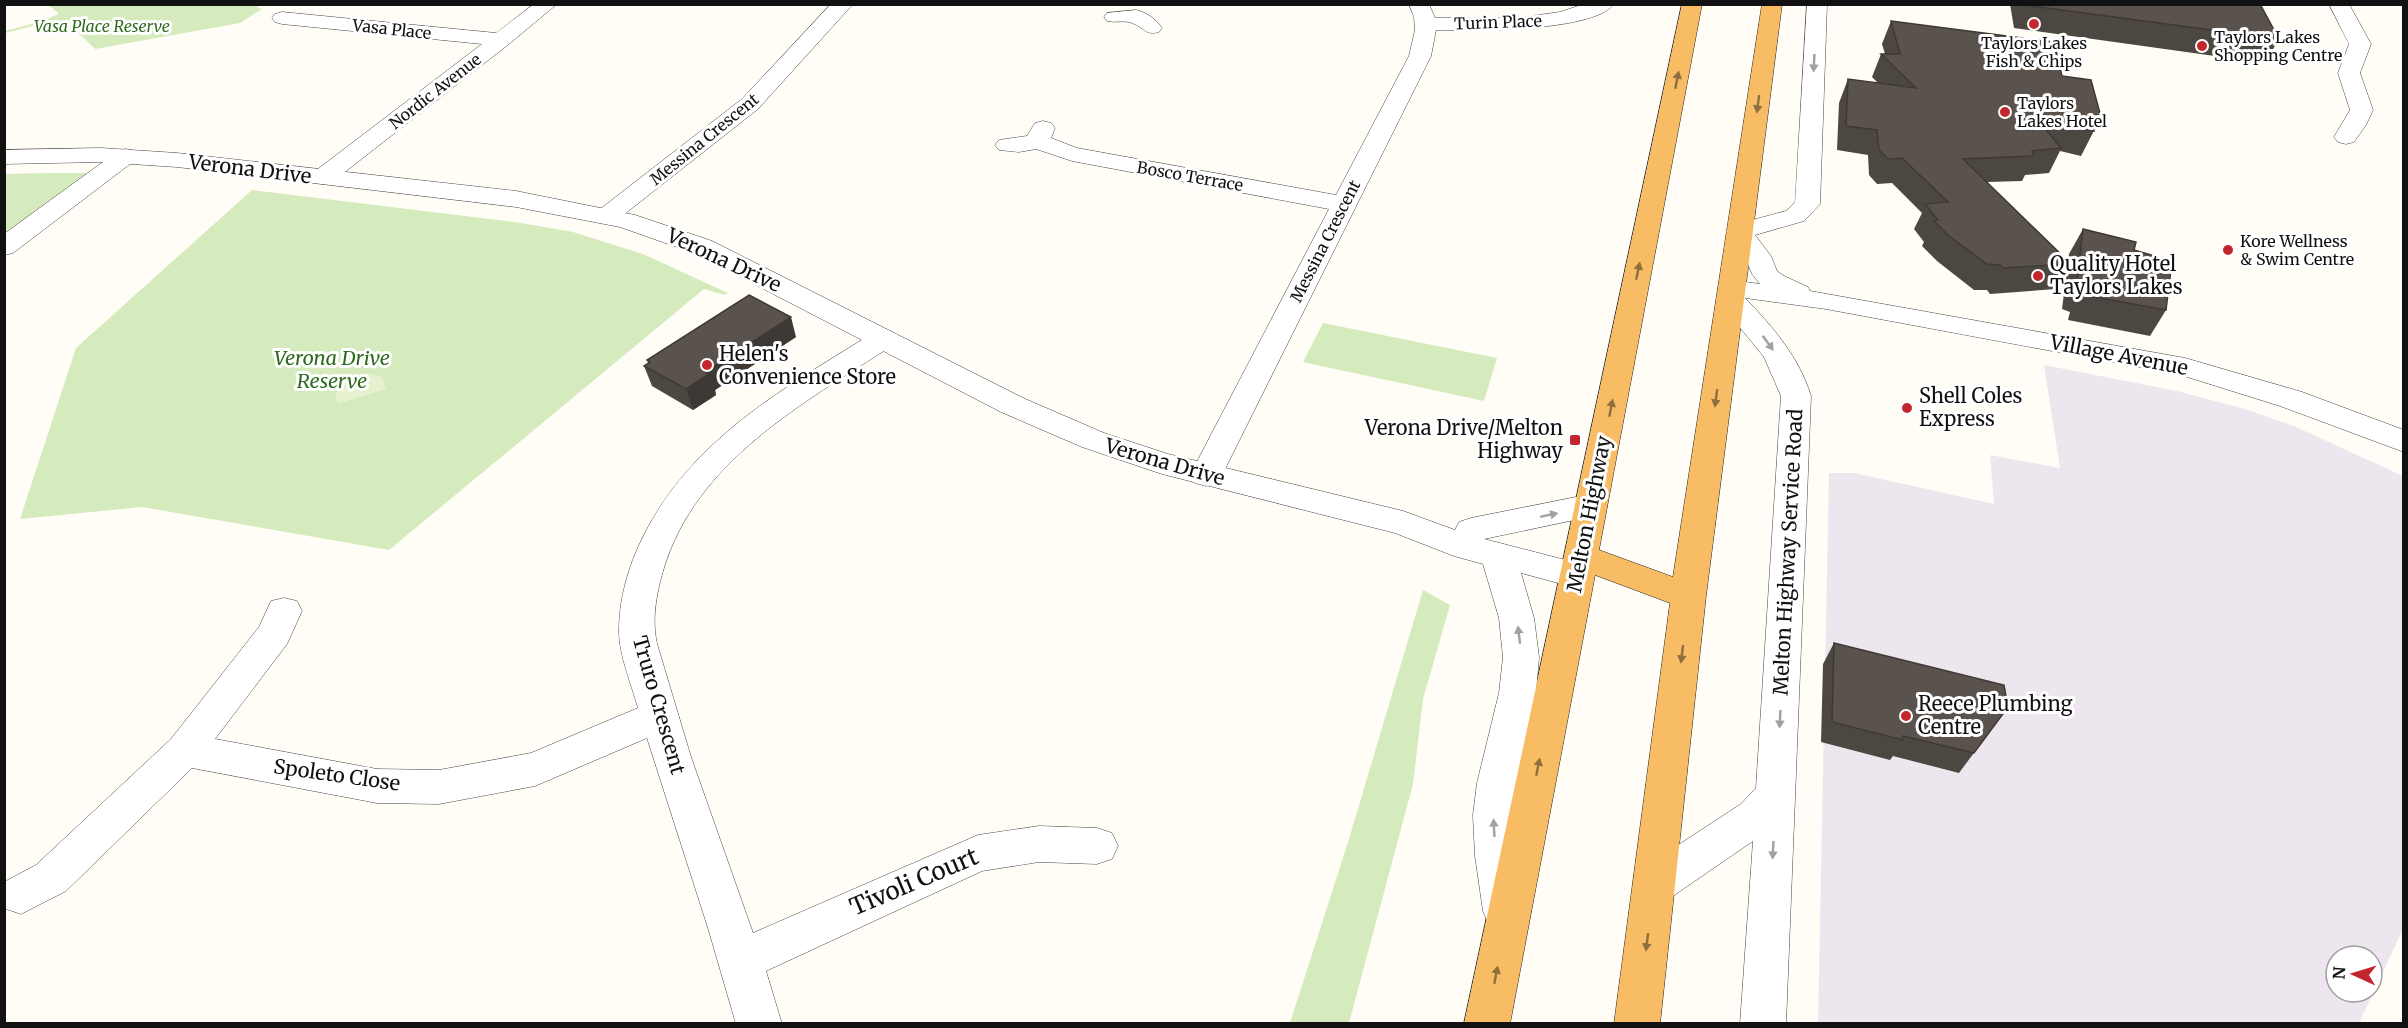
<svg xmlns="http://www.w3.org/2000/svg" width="2408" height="1028" font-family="Merriweather,serif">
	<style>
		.industrial { fill: #eee6ef; fill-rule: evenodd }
		.green { fill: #d5ebbd }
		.pitch { fill: #e6f2cf }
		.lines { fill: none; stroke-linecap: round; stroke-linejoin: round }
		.minor-casing { stroke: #444; stroke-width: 1 }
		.tertiary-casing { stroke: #444; stroke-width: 1 }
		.trunk-casing { stroke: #222; stroke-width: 1 }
		.minor { fill: #fff; fill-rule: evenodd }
		.tertiary { fill: #fff; fill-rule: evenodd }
		.trunk { fill: #f7bc64; fill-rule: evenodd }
		.wall { fill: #4d4742 }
		.shaded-wall { fill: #3f3936 }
		.building { fill: #5a524d; stroke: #3f3936; stroke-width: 1.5 }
		.oneway { fill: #a0a0a0 }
		.oneway2 { fill: #906f3f }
		.poi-dot { fill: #c4262e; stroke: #fff; stroke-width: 2 }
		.labels { text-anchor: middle; stroke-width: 6; stroke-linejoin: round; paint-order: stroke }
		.far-street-label { font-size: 16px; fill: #111; stroke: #fff }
		.far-park-label { font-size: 16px; font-style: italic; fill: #2f6b1f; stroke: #fff }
		.far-poi-label { font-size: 16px; fill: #111; stroke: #fff; text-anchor: start }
		.street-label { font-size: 20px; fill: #111; stroke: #fff }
		.poi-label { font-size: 20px; fill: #111; stroke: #fff; text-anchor: start }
		.park-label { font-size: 20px; font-style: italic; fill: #2f6b1f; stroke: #fff }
		.near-street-label { font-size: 24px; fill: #111; stroke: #fff }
	</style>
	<rect width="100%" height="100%" fill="#fffdf5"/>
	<path class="industrial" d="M2044 365 2177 391 2245 409 2294 426 2403 476V929L2359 1023 1818 1024 1829 473H1854L1994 504 1990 455 2060 468ZM2336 956H2372V992H2336Z"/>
	<g class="green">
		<polygon points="257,5 258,8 262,9 240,23 95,49 66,21 41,24 5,33 5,31 39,22 59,14 49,5"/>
		<polygon points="50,173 87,173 5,238 5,174"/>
		<polygon points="252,190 515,222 573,232 643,254 728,293 724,295 704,289 389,550 142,507 20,519 76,348"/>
		<polygon points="1323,323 1497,358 1484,401 1303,362"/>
		<polygon points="1423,590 1450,605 1423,699 1413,784 1349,1023 1290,1023 1349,839"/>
	</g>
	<polygon class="pitch" points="368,373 382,377 386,389 337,404 336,394 343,383"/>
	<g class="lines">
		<g class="minor-casing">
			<g id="minor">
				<polygon points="534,4 557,4 509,44 332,182 323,184 314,182 311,177 314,172 482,44 282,24 275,22 272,18 275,14 282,12 496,33"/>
				<polygon points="831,4 853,4 758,109 617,220 608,223 599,220 595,215 599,210 742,99"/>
				<path d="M1409 4H1429L1435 18H1516L1560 12 1584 4H1614C1594 32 1469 31 1436 30L1431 56 1222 475 1217 483 1206 486 1195 483 1190 475 1329 209 1072 161 1036 149 1019 152 999 150 995 145 999 140 1027 136 1035 123 1043 121 1051 123 1055 128 1051 138 1077 148 1336 195 1409 56 1415 30 1414 17Z"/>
				<path d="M1807 4H1827L1820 204 1804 221 1755 235 1771 256 1777 271 1784 276 1808 287 1810 291 2185 358 2302 392 2404 430V452L2280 406 2181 375 1826 309 1745 298C1773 327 1799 357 1811 396L1786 1024H1740L1753 841 1670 898 1655 903 1640 898 1634 884 1640 870 1741 804 1756 788 1781 396 1764 357 1716 298 1721 292 1718 288 1722 282 1732 280 1760 284 1752 274 1745 257 1726 231 1730 226 1786 211 1795 202Z"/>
				<polygon points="2329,4 2349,4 2371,44 2360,73 2373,110 2366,125 2354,142 2346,144 2338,142 2334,137 2350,110 2338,73 2349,44"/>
				<path d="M1136 10C1146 12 1156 19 1162 28L1159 32C1145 36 1144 27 1132 23 1125 20 1115 23 1107 21L1104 17 1107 13Z"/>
				<polygon points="126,149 134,151 138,156 134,161 13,253 4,255 4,234 118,151"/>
				<path d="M883 330 893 333 897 339 893 345C804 403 695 461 663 571 656 595 651 623 658 647L691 757 753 933 978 835 1039 826 1097 828 1112 833 1118 846 1112 859 1097 864 1039 862 982 871 766 971 782 1024H736L708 928 647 738 535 786 439 804 377 803 192 768 66 891 21 914 6 909V881L36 865 171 739 259 627 271 601 284 598 297 601 302 611 287 644 215 739 377 769 439 770 531 753 638 708C632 686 619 655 619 632 619 592 632 555 652 520 703 432 790 385 873 333Z"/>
			</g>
		</g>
		<g class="tertiary-casing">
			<polygon id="tertiary" points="101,148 177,153 516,191 635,215 712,241 1023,398 1104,433 1168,454 1403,511 1455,530 1459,522 1471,518 1591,494 1603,498 1607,506 1603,514 1484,539 1589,566 1594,575 1589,584 1577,588 1521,573 1534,618 1539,657 1536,693 1514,801 1515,842 1525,911 1519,925 1504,931 1489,925 1483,911 1475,856 1473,815 1477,783 1499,693 1503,657 1499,618 1483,564 1454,556 1395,533 1162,474 1082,447 1001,412 694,253 620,227 516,207 177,167 101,162 4,164 4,150"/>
		</g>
		<g class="trunk-casing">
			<polygon id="trunk" points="1682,4 1702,4 1599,550 1673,577 1762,4 1782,4 1706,596 1660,1024 1614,1024 1670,603 1595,575 1510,1024 1464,1024"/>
		</g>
		<use href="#minor" class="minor"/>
		<use href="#tertiary" class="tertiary"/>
		<use href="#trunk" class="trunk"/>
	</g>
	<g class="wall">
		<polygon points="2010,4 2260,4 2279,39 2265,63 2014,28"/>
		<polygon points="1891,21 2062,76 2101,117 2081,156 2060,151 2049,173 2025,175 2022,181 1987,182 2068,261 2069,254 2083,229 2134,250 2166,310 2150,336 2068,320 2070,312 2062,309 2067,270 2056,289 1990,294 1987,290 1974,290 1937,261 1922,246 1924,242 1914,229 1922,213 1892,183 1877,184 1869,175 1868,155 1837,150 1839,103 1848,79 1878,83 1872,77 1881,54 1885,54 1882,44"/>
		<polygon points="796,337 715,390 716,395 693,410 652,386 644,366 648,363 647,360"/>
		<polygon points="1834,643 2008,707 1959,773 1893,756 1890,760 1821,742 1823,664"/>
	</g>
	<polygon class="shaded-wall" points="791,317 796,337 715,390 716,395 693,410 686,389 705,372"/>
	<g class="building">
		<polygon points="2024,4 2260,4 2279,39 2024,5"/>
		<polygon points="1891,21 2054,42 2062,76 2091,80 2101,117 2090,115 2094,131 2038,120 2061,148 2032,151 2034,156 1963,159 2071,264 2003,268 2000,265 1987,264 1949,236 1934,221 1938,220 1925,204 1948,202 1902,158 1888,159 1879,150 1877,130 1846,126 1848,79 1916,88 1881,54 1900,54"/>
		<polygon points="2083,229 2136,242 2134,250 2172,261 2166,310 2083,295 2085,286 2077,283"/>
		<polygon points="749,295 791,317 705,372 709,374 686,389 644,366 650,362 647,360"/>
		<polygon points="1834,643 2004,685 2008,707 1974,753 1903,736 1903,740 1832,722"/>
	</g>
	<defs><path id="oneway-solid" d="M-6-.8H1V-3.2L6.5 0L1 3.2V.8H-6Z" transform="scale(1.5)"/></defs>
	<g class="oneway">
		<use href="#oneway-solid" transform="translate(1814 63) rotate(93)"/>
		<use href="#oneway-solid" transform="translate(1768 343) rotate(54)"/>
		<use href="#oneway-solid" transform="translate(1549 515) rotate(-12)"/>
		<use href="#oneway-solid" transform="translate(1519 635) rotate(-97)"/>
		<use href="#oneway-solid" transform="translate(1780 719) rotate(93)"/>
		<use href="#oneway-solid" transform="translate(1494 828) rotate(-93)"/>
		<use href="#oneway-solid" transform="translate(1773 850) rotate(93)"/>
	</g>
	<g class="oneway2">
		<use href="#oneway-solid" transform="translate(1677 80) rotate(-79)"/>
		<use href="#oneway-solid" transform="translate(1758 104) rotate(98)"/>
		<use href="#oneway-solid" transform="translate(1638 271) rotate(-78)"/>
		<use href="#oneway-solid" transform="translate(1716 398) rotate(98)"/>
		<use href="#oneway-solid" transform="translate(1611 408) rotate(-79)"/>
		<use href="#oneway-solid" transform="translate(1682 654) rotate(97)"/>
		<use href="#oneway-solid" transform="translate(1538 767) rotate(-79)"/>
		<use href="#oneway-solid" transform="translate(1647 942) rotate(97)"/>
		<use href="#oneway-solid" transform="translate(1496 975) rotate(-79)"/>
	</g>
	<g class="poi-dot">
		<circle cx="2034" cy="24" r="6"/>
		<circle cx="2202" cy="46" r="6"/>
		<circle cx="2005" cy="112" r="6"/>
		<circle cx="2228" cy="250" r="6"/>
		<circle cx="2038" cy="276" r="6"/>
		<circle cx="707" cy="365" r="6"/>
		<circle cx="1907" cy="408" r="6"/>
		<rect x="1569" y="434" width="12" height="12" rx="3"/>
		<circle cx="1906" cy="716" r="6"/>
	</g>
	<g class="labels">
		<g class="far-street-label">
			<text transform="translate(1498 22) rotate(-2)" y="6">Turin Place</text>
			<text transform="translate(392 29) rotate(6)" y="6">Vasa Place</text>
			<text transform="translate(435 91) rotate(-38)" y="6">Nordic Avenue</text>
			<text transform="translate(704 139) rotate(-39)" y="6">Messina Crescent</text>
			<text transform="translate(1190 176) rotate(10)" y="6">Bosco Terrace</text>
			<text transform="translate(1325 241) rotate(-63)" y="6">Messina Crescent</text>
		</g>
		<g class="far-park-label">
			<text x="102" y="32">Vasa Place Reserve</text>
		</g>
		<g class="far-poi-label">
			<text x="2214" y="43">Taylors Lakes<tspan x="2214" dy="18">Shopping Centre</tspan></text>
			<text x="2034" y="49" text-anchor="middle">Taylors Lakes<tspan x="2034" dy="18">Fish &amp; Chips</tspan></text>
			<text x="2017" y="109">Taylors<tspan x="2017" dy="18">Lakes Hotel</tspan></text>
			<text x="2240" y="247">Kore Wellness<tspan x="2240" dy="18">&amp; Swim Centre</tspan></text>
		</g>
		<g class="street-label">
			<text transform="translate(250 169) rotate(7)" y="7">Verona Drive</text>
			<text transform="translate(724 260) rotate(25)" y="7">Verona Drive</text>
			<text transform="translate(2119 355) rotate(11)" y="7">Village Avenue</text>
			<text transform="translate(1165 462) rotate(16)" y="7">Verona Drive</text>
			<text transform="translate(1589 514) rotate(-79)" y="7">Melton Highway</text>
			<text transform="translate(1788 552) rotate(-87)" y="7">Melton Highway Service Road</text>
			<text transform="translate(659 705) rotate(74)" y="7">Truro Crescent</text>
			<text transform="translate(337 775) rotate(8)" y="7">Spoleto Close</text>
		</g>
		<g class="poi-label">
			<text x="2050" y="271">Quality Hotel<tspan x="2050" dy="23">Taylors Lakes</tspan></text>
			<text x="719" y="361">Helen's<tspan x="719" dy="23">Convenience Store</tspan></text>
			<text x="1919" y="403">Shell Coles<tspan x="1919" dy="23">Express</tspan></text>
			<text x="1563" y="435" text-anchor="end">Verona Drive/Melton<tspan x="1563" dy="23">Highway</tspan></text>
			<text x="1918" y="711">Reece Plumbing<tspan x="1918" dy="23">Centre</tspan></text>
		</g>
		<g class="park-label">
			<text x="332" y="365">Verona Drive<tspan x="332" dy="23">Reserve</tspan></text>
		</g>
		<g class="near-street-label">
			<text transform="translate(914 882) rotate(-23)" y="8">Tivoli Court</text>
		</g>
	</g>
	<rect width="2408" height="1028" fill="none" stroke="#111111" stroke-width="12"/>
	<g transform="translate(2354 974) rotate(274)"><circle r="28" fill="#ffffff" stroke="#a0a0a0" stroke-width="1.5"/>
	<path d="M0-4.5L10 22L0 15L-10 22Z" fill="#c4262e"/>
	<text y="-9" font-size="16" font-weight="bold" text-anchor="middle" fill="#111111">N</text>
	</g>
</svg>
